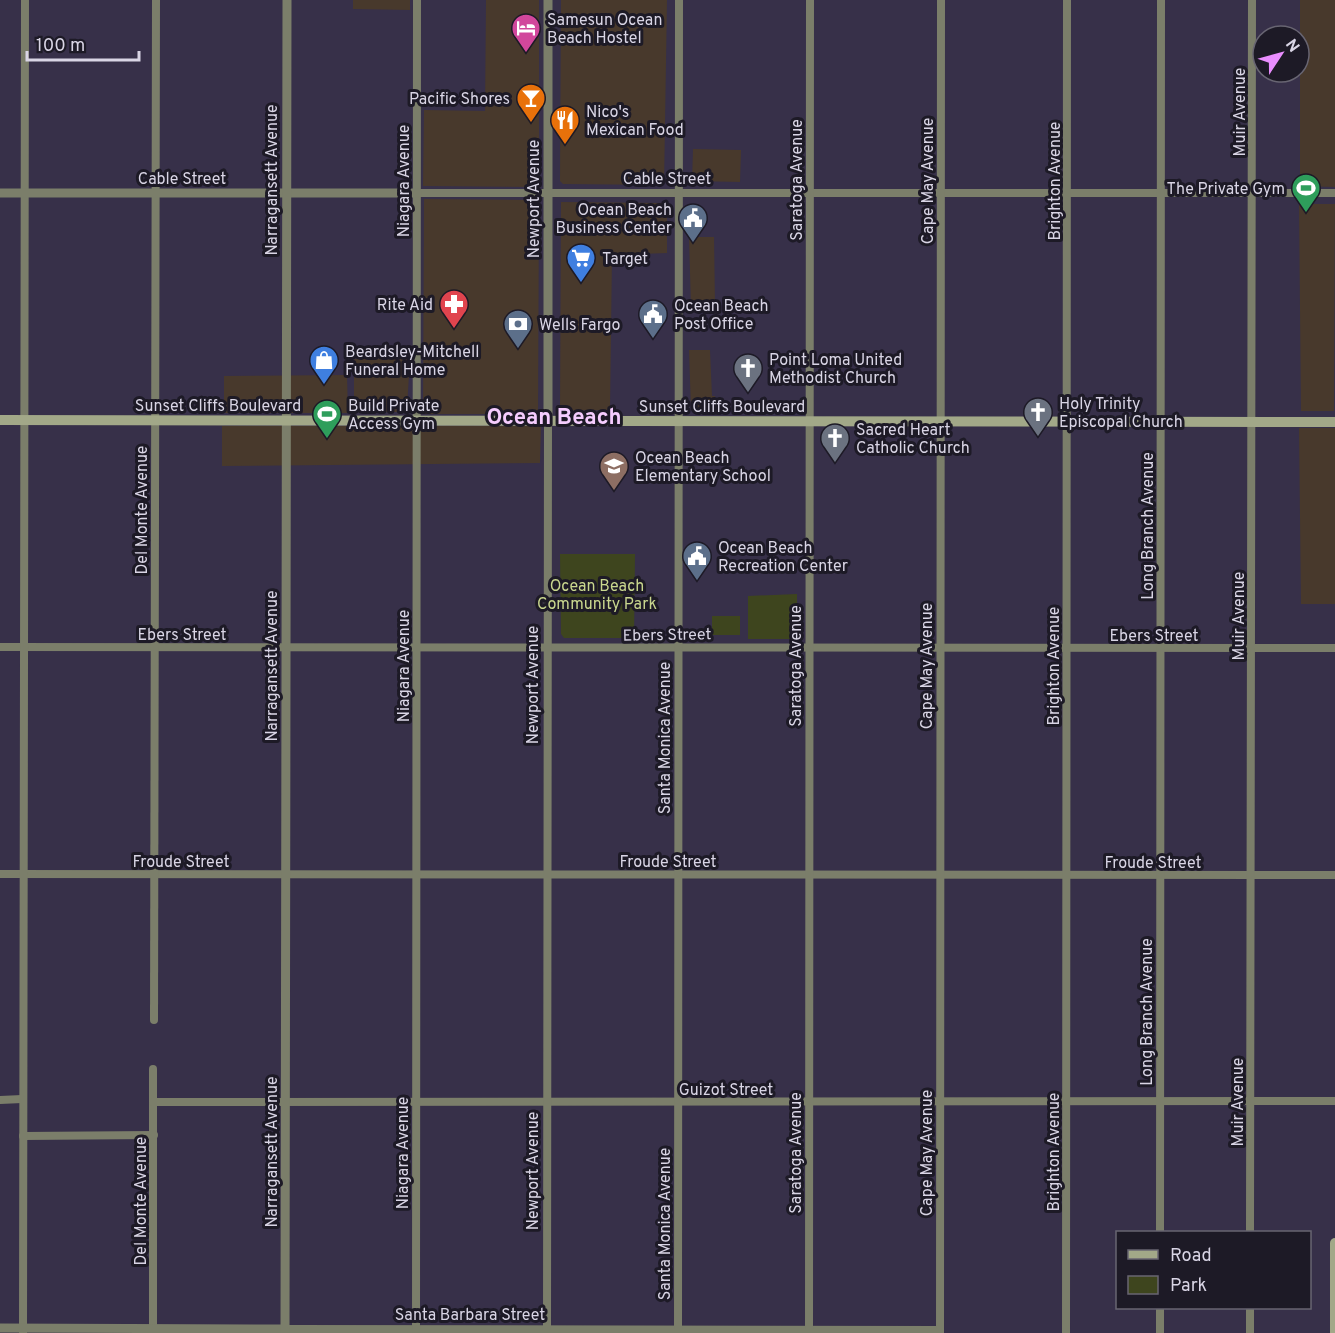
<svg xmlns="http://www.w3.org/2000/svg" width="1335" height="1333" font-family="Overpass,sans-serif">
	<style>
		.commercial { fill: #48392c }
		.green { fill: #3e451e }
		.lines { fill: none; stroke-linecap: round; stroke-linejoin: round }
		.minor { stroke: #7b7e6a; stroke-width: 8 }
		.tertiary { stroke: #7b7e6a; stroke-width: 9 }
		.secondary { stroke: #a2a888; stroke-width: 10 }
		.labels { text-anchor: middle; stroke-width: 6; stroke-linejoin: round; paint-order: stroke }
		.poi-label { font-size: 16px; fill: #d9d5e5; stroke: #1d1a26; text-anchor: start }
		.street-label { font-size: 16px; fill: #d9d5e5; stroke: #1d1a26 }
		.park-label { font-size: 16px; fill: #c9d78e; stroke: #1d1a26 }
		.district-label { font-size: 22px; font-weight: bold; fill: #f5ccfe; stroke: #1d1a26 }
	</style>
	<rect width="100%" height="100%" fill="#373049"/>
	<g class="commercial">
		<polygon points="353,0 410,0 410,10 353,9"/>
		<polygon points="486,0 539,0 539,187 423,186 424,110 485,111"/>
		<polygon points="561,0 667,0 664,185 563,184 560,181"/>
		<polygon points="1300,0 1335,0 1335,187 1300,186"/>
		<polygon points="693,149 741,150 740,182 692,181"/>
		<polygon points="424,199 539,200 538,414 423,414"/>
		<polygon points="561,202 665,203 667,206 667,253 612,255 610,410 560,411"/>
		<polygon points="1299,204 1335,204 1334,411 1301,411"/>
		<polygon points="689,237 714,237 715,306 691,307"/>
		<polygon points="689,350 710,350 712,396 715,396 715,412 691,410"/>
		<polygon points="410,358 407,408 401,412 354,412 354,359"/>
		<polygon points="347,375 348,413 224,413 224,376"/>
		<polygon points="222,426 541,426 540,463 222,466"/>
		<polygon points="1299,428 1335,428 1335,604 1301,604"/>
	</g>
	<g class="green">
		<polygon points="560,554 635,554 634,638 564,638 561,634"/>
		<polygon points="797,594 797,639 748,639 748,596"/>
		<rect x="712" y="616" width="28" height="19"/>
	</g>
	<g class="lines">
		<g class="minor">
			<polyline points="417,193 1335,193"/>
			<polyline points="0,647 1335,648"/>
			<polyline points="0,874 1335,875"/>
			<polyline points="154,1020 156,0"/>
			<polyline points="153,1069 153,1333"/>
			<polyline points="0,1100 22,1099"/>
			<polyline points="153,1102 1335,1101"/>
			<polyline points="23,1136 154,1135"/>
			<polyline points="1160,1232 1161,0"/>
			<polyline points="1250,1232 1252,0"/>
			<polyline points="1250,1308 1250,1333"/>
			<polyline points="285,1329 940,1330"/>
			<polyline points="23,1333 25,0"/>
			<polyline points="416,1333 417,0"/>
			<polyline points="547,1333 548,420"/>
			<polyline points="678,1333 679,0"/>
			<polyline points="809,1333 810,0"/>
			<polyline points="940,1333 941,0"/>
			<polyline points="1066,1333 1067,0"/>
			<polyline points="1160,1333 1160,1308"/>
		</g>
		<g class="tertiary">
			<polyline points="0,193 417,193"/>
			<polyline points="548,420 548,0"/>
			<polyline points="0,1328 285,1329"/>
			<polyline points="285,1333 287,0"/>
		</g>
		<g class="secondary">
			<polyline points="0,420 1335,422"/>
			<polyline points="1335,1333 1335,1243"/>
		</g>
	</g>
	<defs>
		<g id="hotel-pin" transform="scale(1.5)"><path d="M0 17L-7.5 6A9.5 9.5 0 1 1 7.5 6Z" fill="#d1479c" stroke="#1d1a26"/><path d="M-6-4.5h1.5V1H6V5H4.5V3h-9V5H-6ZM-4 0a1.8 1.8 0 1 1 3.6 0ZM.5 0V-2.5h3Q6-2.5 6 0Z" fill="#fff"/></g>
		<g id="bar-pin" transform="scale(1.5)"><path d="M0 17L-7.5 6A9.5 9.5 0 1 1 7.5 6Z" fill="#e8710a" stroke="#1d1a26"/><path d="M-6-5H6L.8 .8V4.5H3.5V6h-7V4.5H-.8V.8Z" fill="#fff"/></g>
		<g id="restaurant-pin" transform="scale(1.5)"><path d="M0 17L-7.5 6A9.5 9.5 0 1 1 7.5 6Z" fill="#e8710a" stroke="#1d1a26"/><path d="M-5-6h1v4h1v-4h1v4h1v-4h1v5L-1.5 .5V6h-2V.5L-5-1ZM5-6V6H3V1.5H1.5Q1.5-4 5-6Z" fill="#fff"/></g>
		<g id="stadium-pin" transform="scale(1.5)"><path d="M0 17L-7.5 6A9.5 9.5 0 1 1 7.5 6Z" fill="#2e9e5b" stroke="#1d1a26"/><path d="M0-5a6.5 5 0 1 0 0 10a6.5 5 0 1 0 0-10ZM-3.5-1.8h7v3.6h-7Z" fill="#fff"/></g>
		<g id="civic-pin" transform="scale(1.5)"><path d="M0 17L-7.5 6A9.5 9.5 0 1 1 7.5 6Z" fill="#5c6f8a" stroke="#1d1a26"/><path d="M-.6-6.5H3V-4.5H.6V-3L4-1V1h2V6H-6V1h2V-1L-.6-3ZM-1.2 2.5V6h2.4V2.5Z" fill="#fff"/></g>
		<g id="supermarket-pin" transform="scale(1.5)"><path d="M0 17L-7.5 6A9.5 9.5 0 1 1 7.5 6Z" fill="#3f7fe0" stroke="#1d1a26"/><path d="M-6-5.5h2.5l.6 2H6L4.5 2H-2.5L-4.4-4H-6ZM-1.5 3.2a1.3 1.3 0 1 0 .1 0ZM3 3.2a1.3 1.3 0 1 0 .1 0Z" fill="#fff"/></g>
		<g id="pharmacy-pin" transform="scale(1.5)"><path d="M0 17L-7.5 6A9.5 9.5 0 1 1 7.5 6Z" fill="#e0444e" stroke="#1d1a26"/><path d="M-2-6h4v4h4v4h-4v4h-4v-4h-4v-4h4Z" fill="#fff"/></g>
		<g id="bank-pin" transform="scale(1.5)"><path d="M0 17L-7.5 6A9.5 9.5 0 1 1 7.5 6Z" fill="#5c6f8a" stroke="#1d1a26"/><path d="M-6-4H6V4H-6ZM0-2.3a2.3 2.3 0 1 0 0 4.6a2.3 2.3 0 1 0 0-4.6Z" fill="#fff"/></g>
		<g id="shop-pin" transform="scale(1.5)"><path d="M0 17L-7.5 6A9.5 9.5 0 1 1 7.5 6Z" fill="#3f7fe0" stroke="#1d1a26"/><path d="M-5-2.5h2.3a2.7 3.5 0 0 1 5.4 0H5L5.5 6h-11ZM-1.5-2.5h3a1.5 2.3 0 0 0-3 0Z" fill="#fff"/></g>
		<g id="church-pin" transform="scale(1.5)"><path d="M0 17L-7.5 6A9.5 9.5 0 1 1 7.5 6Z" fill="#6b7280" stroke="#1d1a26"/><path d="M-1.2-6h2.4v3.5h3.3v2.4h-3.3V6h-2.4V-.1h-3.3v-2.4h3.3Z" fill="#fff"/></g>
		<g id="school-pin" transform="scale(1.5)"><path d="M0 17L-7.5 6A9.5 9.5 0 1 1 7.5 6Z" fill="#8d6e63" stroke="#1d1a26"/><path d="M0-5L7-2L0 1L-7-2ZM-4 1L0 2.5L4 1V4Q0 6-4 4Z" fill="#fff"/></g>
	</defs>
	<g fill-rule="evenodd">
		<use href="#hotel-pin" x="526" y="28"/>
		<use href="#bar-pin" x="531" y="98"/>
		<use href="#restaurant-pin" x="565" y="120"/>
		<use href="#stadium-pin" x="1306" y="188"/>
		<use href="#civic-pin" x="693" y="218"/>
		<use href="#supermarket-pin" x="581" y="258"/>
		<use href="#pharmacy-pin" x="454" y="304"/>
		<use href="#civic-pin" x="653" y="314"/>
		<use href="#bank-pin" x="518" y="324"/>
		<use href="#shop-pin" x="324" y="360"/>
		<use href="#church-pin" x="748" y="368"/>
		<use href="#church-pin" x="1038" y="412"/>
		<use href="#stadium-pin" x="327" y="414"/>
		<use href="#church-pin" x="835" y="438"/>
		<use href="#school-pin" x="614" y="466"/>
		<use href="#civic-pin" x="697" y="556"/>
	</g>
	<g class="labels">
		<g class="poi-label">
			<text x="547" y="25">Samesun Ocean<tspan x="547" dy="18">Beach Hostel</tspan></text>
			<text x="510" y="104" text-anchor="end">Pacific Shores</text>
			<text x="586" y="117">Nico's<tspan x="586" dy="18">Mexican Food</tspan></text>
			<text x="1285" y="194" text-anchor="end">The Private Gym</text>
			<text x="672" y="215" text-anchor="end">Ocean Beach<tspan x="672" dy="18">Business Center</tspan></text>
			<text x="602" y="264">Target</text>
			<text x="433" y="310" text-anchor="end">Rite Aid</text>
			<text x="674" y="311">Ocean Beach<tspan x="674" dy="18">Post Office</tspan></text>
			<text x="539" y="330">Wells Fargo</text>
			<text x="345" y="357">Beardsley-Mitchell<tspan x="345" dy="18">Funeral Home</tspan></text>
			<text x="769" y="365">Point Loma United<tspan x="769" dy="18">Methodist Church</tspan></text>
			<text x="1059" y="409">Holy Trinity<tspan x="1059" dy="18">Episcopal Church</tspan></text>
			<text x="348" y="411">Build Private<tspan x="348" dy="18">Access Gym</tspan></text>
			<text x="856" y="435">Sacred Heart<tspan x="856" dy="18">Catholic Church</tspan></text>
			<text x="635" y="463">Ocean Beach<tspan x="635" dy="18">Elementary School</tspan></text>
			<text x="718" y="553">Ocean Beach<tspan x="718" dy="18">Recreation Center</tspan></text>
		</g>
		<g class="street-label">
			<text transform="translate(1239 112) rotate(-90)" y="6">Muir Avenue</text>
			<text x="182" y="184">Cable Street</text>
			<text x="667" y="184">Cable Street</text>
			<text transform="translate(271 180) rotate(-90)" y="6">Narragansett Avenue</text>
			<text transform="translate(796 180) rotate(-90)" y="6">Saratoga Avenue</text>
			<text transform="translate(403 181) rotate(-90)" y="6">Niagara Avenue</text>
			<text transform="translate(927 181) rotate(-90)" y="6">Cape May Avenue</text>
			<text transform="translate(1054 181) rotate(-90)" y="6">Brighton Avenue</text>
			<text transform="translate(533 199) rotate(-90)" y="6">Newport Avenue</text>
			<text x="218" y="411">Sunset Cliffs Boulevard</text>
			<text x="722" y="412">Sunset Cliffs Boulevard</text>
			<text transform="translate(141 510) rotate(-90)" y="6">Del Monte Avenue</text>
			<text transform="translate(1147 526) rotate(-90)" y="6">Long Branch Avenue</text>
			<text transform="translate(1238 616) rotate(-90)" y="6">Muir Avenue</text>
			<text x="182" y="640">Ebers Street</text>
			<text transform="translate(667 634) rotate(-1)" y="6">Ebers Street</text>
			<text x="1154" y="641">Ebers Street</text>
			<text transform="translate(271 666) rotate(-90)" y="6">Narragansett Avenue</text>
			<text transform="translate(403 666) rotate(-90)" y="6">Niagara Avenue</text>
			<text transform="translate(795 666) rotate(-90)" y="6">Saratoga Avenue</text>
			<text transform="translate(926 666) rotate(-90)" y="6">Cape May Avenue</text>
			<text transform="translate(1053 666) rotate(-90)" y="6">Brighton Avenue</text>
			<text transform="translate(532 685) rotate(-90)" y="6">Newport Avenue</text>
			<text transform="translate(664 738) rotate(-90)" y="6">Santa Monica Avenue</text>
			<text x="181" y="867">Froude Street</text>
			<text x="668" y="867">Froude Street</text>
			<text x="1153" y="868">Froude Street</text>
			<text transform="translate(1146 1012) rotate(-90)" y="6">Long Branch Avenue</text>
			<text x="726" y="1095">Guizot Street</text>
			<text transform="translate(1237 1102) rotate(-90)" y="6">Muir Avenue</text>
			<text transform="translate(271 1152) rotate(-90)" y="6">Narragansett Avenue</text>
			<text transform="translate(1053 1152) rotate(-90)" y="6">Brighton Avenue</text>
			<text transform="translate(402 1153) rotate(-90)" y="6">Niagara Avenue</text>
			<text transform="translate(795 1153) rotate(-90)" y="6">Saratoga Avenue</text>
			<text transform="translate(926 1153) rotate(-90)" y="6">Cape May Avenue</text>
			<text transform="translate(532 1171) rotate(-90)" y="6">Newport Avenue</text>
			<text transform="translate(140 1201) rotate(-90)" y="6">Del Monte Avenue</text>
			<text transform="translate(664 1224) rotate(-90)" y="6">Santa Monica Avenue</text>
			<text x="470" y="1320">Santa Barbara Street</text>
		</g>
		<g class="park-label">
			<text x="597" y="591">Ocean Beach<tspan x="597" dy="18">Community Park</tspan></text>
		</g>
		<g class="district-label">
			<text x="554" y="424">Ocean Beach</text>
		</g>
	</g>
	<rect x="1116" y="1231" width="195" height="78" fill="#1d1a26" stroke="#686572" stroke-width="1.5"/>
	<rect x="1128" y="1250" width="30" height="9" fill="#a2a888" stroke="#686572" stroke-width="1.5"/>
	<text x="1170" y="1261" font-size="18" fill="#d9d5e5">Road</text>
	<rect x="1128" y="1276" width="30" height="18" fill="#3e451e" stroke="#686572" stroke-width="1.5"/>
	<text x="1170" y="1291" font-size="18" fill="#d9d5e5">Park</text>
	<g transform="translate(1281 54) rotate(54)"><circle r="28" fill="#1d1a26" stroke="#686572" stroke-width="1.5"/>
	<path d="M0-4.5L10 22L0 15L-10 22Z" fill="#e98dfe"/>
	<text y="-9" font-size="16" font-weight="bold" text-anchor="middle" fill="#d9d5e5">N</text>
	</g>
	<path d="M27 51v9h112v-9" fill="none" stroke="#d9d5e5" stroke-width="3"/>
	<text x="36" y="51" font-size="18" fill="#d9d5e5" stroke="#1d1a26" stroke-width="4.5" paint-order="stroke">100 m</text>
</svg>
